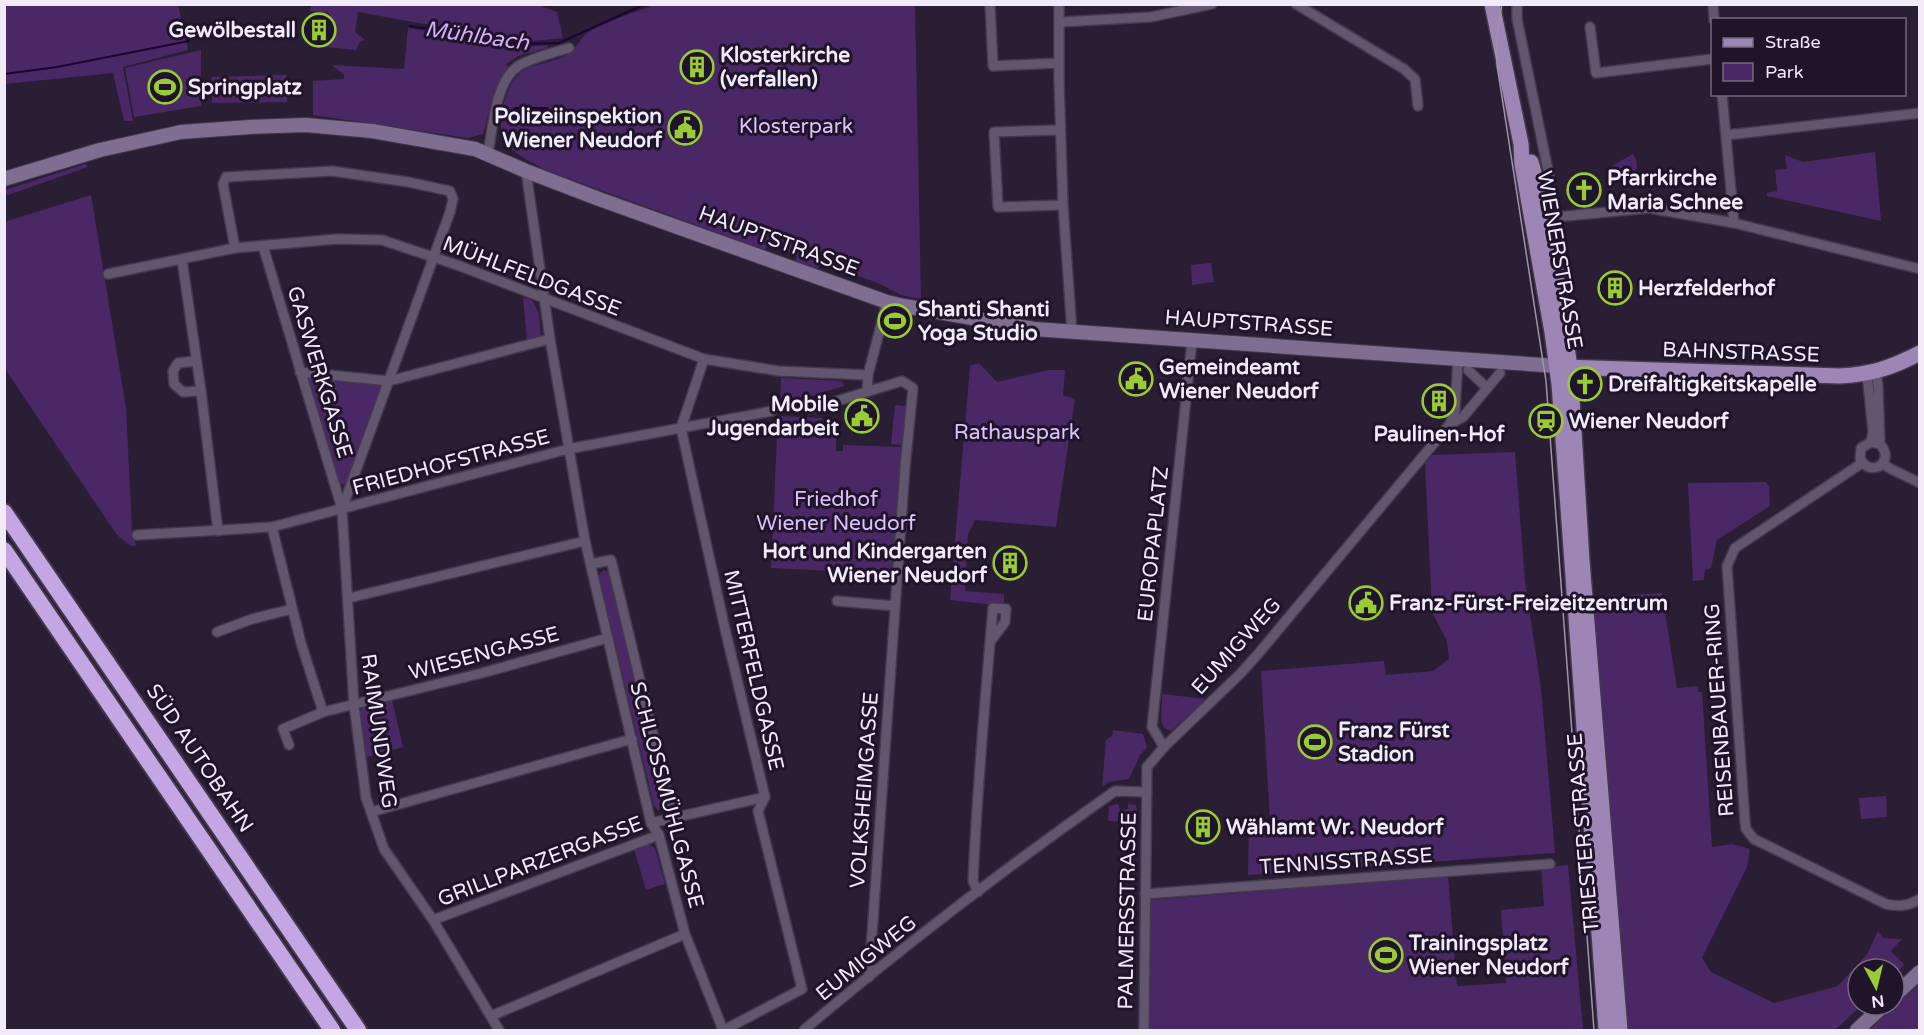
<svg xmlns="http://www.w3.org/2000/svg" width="1924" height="1035" font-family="'Varela Round',sans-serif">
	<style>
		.green { fill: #4a2866 }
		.water { fill: #1e0332 }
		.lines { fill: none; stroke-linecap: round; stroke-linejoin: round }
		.stream { stroke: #1e0332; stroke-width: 2 }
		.street-casing { stroke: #42394c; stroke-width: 12 }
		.secondary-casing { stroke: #42394c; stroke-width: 16 }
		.primary-casing { stroke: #42394c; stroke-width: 18 }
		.highway-casing { stroke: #42394c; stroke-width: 20 }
		.street { stroke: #62566f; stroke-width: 9 }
		.secondary { stroke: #806e92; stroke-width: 14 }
		.primary { stroke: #9d86b5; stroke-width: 15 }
		.highway { stroke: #c5a6e4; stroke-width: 16 }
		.tram { stroke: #9f96a8; stroke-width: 1.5 }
		.labels { text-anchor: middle; stroke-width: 6; stroke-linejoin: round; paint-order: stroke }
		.poi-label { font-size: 21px; font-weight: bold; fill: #f1eaf9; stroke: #1f1429; text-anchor: start }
		.park-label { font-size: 21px; fill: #dec1fc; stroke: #1f1429 }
		.street-label { font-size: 21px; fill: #f1eaf9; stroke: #1f1429 }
		.water-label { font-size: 22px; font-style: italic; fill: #d4aefa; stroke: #1f1429 }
	</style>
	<rect width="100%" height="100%" fill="#291e34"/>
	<g class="green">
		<polygon points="4,5 178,5 188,50 123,67 133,121 124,121 113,73 5,84"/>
		<polygon points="311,5 538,5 557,12 563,38 524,42 358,12 355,32 365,40 360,42 356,50 327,47 329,13 310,11"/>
		<path d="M654 5H915L921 299 901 295 880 284 821 262 817 270 795 262 797 256 789 253V251L767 243 765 250 548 171C514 153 490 144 505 99 509 89 512 79 521 72 535 62 555 63 568 54 577 48 581 36 590 31 610 20 633 13 654 5Z"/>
		<path d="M408 28 524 47 547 45 548 48 518 56 505 65 513 67C494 83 490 111 483 134L468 138 313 115V81L344 79V75L332 65 404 69Z"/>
		<polygon points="201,50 201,106 134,117 125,68"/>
		<polygon points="286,75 287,102 212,103 211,77"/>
		<polygon points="1875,152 1881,221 1767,196 1767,193 1777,191 1775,170 1787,169 1785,155 1803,162"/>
		<path d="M1633 154C1640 163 1637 174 1630 182L1608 168Z"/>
		<polygon points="85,164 88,167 5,196 5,190"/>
		<polygon points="91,195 126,408 132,530 136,545 131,546 117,535 5,369 4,222"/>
		<polygon points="1211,263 1214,282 1192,285 1191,265"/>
		<polygon points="523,298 532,300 539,314 541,336 527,340"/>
		<polygon points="979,363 997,382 1049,370 1065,370 1063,395 1075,399 1056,527 975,520 968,534 965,591 1004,594 1004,606 950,600 970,366"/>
		<polygon points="311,376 382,384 383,392 347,485 339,484 307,382"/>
		<polygon points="781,378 842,381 844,386 804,398 806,408 780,411"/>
		<polygon points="895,405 906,406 902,445 891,444"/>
		<polygon points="778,416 822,418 822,424 836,425 836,451 843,451 843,445 904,447 892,574 771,568"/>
		<polygon points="1515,452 1525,581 1541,689 1555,853 1248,875 1249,822 1270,820 1261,671 1384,661 1386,675 1433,671 1449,659 1447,641 1432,612 1425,463 1432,455"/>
		<polygon points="1766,482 1769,487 1770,506 1717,540 1711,568 1705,570 1704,580 1693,581 1688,483"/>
		<polygon points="605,570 610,573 665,803 663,808 658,810 654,806 599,577 600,573"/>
		<polygon points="1662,593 1677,688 1698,686 1698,692 1702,692 1712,847 1732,844 1750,849 1747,867 1702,958 1711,972 1774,1003 1838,986 1867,954 1878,931 1883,938 1902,939 1891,951 1904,965 1894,975 1894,969 1858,969 1858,1005 1862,1005 1835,1030 1627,1030 1591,598 1615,595 1616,596"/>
		<polygon points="1162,694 1207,699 1171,731 1164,728 1161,721"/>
		<polygon points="392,700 403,747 365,758 359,714 363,707"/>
		<polygon points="1113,730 1143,734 1147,747 1140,755 1129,779 1109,782 1102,787 1106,740 1112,736"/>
		<polygon points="1886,796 1887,817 1861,819 1859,798"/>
		<polygon points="1118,804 1120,810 1128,809 1128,804 1136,805 1139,822 1108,821 1109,806"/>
		<polygon points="648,844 655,848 665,884 646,890 634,849"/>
		<polygon points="1568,865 1583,1030 1150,1030 1150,900 1448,876 1457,986 1506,983 1501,910 1544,906 1541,868"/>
		<polygon points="1919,984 1919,1030 1869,1030"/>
	</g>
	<rect class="water" x="514" y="107" width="34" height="11"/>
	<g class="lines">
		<g class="stream">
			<polyline points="410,26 524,44 559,43 645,4"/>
			<polyline points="4,74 57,67 189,41"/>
		</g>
		<g class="street-casing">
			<g id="street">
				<polyline points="990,4 993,66 1059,63"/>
				<polyline points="1059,4 1059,81 1063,205 1072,332"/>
				<polyline points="1296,4 1404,69 1415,79 1418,106"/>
				<polyline points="1517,4 1517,19 1549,175 1537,184"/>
				<polyline points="1713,4 1714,20"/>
				<polyline points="1060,22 1151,17 1212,4"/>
				<polyline points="1590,27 1596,73 1712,59"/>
				<polyline points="1722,94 1734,223"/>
				<polyline points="1060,130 994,132 998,207 1063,205"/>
				<polyline points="1727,135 1920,113"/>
				<path d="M488 153C493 128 495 83 517 67 527 59 556 52 569 48"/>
				<polyline points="526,171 550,339 585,541 651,823 659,835 685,934 723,1030"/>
				<polyline points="1546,218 1649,208 1734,223 1920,269"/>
				<polyline points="263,246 342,509 354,705 366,798 384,849 433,920 499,1030"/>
				<polyline points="235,248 223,184 226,177 332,171 408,182 450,191 453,199 450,212 342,509"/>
				<polyline points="182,260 201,391 218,531"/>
				<polyline points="108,274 235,248 337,239 382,240 457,265 704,359 779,371 868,375"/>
				<polyline points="704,359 681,428 725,629 765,797 758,811 802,989 724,1030"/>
				<polyline points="196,361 178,363 173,371 174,384 183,392 201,391"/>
				<polyline points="1468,370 1487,388"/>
				<polyline points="300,372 389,381 550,339"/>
				<path d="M1876 372 1878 386 1880 444C1887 452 1887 459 1880 466 1871 470 1864 467 1860 458L1861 448 1871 442 1880 444"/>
				<polyline points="1867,374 1873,432 1871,442"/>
				<polyline points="867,391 868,375 887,302"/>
				<polyline points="811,409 902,381 913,388 905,467 869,977"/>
				<polyline points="1450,424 1463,417 1500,373"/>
				<path d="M1862 463 1735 548 1727 566 1745 821 1746 829 1754 839 1886 904C1899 907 1908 906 1920 899"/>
				<polyline points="1883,463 1889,468 1920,483"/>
				<polyline points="272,527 301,643 323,712"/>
				<polyline points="137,535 272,527 568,449 772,411"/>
				<polyline points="591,564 611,560 673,818"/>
				<polyline points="349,598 585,541"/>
				<polyline points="837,601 895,606"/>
				<polyline points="217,632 252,619 292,609"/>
				<polyline points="289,745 283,729 323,712 482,673 608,638"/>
				<polyline points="1164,747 1152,727 1192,341"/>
				<polyline points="371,812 632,739"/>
				<polyline points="651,823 765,797"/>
				<path d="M978 892 973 881C977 789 985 699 993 608L1006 609 1005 622 990 642"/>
				<polyline points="1145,894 1550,864"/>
				<polyline points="433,920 659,835"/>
				<polyline points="491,1016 685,934"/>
				<path d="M804 1030C903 946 1008 866 1115 791L1147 792"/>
				<polyline points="1144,1030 1147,767 1164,747 1240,674 1258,654 1450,424 1455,411 1458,358"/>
			</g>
		</g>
		<g class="secondary-casing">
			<g id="secondary">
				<polyline points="4,179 100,150 181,132 250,127 306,125 372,131 475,149 526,171 599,199 887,302 904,306 1034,329 1557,366"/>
				<polyline points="1894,996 1920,972"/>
				<polyline points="1857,1030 1884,1005"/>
			</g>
		</g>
		<g class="primary-casing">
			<g id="primary">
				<polyline points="1492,4 1521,144 1522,164 1552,332 1559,384 1606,1030"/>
				<polyline points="1531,162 1543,205 1555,268 1570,367 1582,561 1620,1030"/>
				<path d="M1563 367 1840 376C1872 374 1891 368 1920 353"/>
			</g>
		</g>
		<g class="highway-casing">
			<g id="highway">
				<polyline points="4,512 358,1030"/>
				<polyline points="4,550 332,1030"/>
			</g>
		</g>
		<use href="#street" class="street"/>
		<use href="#secondary" class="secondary"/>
		<use href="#primary" class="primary"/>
		<use href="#highway" class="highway"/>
		<polyline class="tram" points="1502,4 1497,35 1497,65 1546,381 1594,1030"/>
	</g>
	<defs>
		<g id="building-ring" transform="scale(1.725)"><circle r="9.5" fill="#1f1429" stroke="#99cb36" stroke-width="1.5"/><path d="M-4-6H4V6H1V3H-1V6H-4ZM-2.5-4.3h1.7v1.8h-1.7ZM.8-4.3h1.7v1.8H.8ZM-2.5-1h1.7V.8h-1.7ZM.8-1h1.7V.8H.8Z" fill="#99cb36"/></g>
		<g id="stadium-ring" transform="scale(1.725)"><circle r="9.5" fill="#1f1429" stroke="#99cb36" stroke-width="1.5"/><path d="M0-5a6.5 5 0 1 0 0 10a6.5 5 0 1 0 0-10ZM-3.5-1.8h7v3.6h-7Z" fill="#99cb36"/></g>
		<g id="civic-ring" transform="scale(1.725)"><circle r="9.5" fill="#1f1429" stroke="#99cb36" stroke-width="1.5"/><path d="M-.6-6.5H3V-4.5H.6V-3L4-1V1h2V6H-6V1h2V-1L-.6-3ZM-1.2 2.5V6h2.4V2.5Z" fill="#99cb36"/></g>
		<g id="church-ring" transform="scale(1.725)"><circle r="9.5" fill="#1f1429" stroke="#99cb36" stroke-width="1.5"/><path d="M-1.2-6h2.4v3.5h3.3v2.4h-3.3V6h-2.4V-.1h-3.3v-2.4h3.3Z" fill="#99cb36"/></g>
		<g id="station-ring" transform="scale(1.725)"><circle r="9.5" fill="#1f1429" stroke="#99cb36" stroke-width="1.5"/><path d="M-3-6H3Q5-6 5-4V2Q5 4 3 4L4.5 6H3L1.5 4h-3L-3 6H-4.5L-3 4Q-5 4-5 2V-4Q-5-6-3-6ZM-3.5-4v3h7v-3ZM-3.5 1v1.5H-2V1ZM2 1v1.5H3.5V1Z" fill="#99cb36"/></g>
	</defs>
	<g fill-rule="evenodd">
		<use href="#building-ring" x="319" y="30"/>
		<use href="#building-ring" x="697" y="67"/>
		<use href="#stadium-ring" x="165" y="87"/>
		<use href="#civic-ring" x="685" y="128"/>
		<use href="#church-ring" x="1584" y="190"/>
		<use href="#building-ring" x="1615" y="288"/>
		<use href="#stadium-ring" x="895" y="321"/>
		<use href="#civic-ring" x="1136" y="379"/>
		<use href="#church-ring" x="1585" y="384"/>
		<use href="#building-ring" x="1439" y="401"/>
		<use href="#civic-ring" x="862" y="416"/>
		<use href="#station-ring" x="1546" y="421"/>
		<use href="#building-ring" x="1010" y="563"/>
		<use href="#civic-ring" x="1366" y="603"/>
		<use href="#stadium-ring" x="1315" y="742"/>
		<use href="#building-ring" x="1203" y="827"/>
		<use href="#stadium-ring" x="1386" y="955"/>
	</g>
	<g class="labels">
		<g class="poi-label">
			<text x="296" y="37" text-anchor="end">Gewölbestall</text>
			<text x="720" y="62">Klosterkirche<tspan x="720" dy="24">(verfallen)</tspan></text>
			<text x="188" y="94">Springplatz</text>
			<text x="662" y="123" text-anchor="end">Polizeiinspektion<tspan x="662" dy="24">Wiener Neudorf</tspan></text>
			<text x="1607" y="185">Pfarrkirche<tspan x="1607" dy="24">Maria Schnee</tspan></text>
			<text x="1638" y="295">Herzfelderhof</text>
			<text x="918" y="316">Shanti Shanti<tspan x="918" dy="24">Yoga Studio</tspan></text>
			<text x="1159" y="374">Gemeindeamt<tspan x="1159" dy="24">Wiener Neudorf</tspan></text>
			<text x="1608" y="391">Dreifaltigkeitskapelle</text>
			<text x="839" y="411" text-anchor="end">Mobile<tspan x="839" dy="24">Jugendarbeit</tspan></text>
			<text x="1569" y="428">Wiener Neudorf</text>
			<text x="1439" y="441" text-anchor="middle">Paulinen-Hof</text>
			<text x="987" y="558" text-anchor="end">Hort und Kindergarten<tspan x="987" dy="24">Wiener Neudorf</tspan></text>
			<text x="1389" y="610">Franz-Fürst-Freizeitzentrum</text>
			<text x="1338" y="737">Franz Fürst<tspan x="1338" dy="24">Stadion</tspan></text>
			<text x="1226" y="834">Wählamt Wr. Neudorf</text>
			<text x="1409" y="950">Trainingsplatz<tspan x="1409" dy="24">Wiener Neudorf</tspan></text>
		</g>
		<g class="park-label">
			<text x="796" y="133">Klosterpark</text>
			<text x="1017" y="439">Rathauspark</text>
			<text x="836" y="506">Friedhof<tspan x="836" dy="24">Wiener Neudorf</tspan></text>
		</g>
		<g class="street-label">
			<text transform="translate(779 241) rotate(20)" y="7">HAUPTSTRASSE</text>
			<text transform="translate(1560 260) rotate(80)" y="7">WIENERSTRASSE</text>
			<text transform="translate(532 276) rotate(21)" y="7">MÜHLFELDGASSE</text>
			<text transform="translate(1249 323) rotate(4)" y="7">HAUPTSTRASSE</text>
			<text transform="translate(1741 352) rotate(2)" y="7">BAHNSTRASSE</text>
			<text transform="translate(320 372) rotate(73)" y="7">GASWERKGASSE</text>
			<text transform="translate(451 462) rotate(-15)" y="7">FRIEDHOFSTRASSE</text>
			<text transform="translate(1153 544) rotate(-84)" y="7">EUROPAPLATZ</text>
			<text transform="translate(1236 646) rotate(-48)" y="7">EUMIGWEG</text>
			<text transform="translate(484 653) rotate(-15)" y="7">WIESENGASSE</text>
			<text transform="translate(754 670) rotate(77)" y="7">MITTERFELDGASSE</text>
			<text transform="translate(1719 710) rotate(-94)" y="7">REISENBAUER-RING</text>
			<text transform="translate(379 731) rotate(82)" y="7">RAIMUNDWEG</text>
			<text transform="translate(200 758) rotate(56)" y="7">SÜD AUTOBAHN</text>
			<text transform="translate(864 790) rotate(-86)" y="7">VOLKSHEIMGASSE</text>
			<text transform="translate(667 795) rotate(75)" y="7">SCHLOSSMÜHLGASSE</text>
			<text transform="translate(1583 833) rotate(-95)" y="7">TRIESTER STRASSE</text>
			<text transform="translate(540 861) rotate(-21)" y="7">GRILLPARZERGASSE</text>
			<text transform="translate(1346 861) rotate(-4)" y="7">TENNISSTRASSE</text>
			<text transform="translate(1127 911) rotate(-89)" y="7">PALMERSSTRASSE</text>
			<text transform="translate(866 958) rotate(-39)" y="7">EUMIGWEG</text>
		</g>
		<g class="water-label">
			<text transform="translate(477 35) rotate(8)" y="8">Mühlbach</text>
		</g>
	</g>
	<rect width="1924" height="1035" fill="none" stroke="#f1eaf9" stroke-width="12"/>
	<rect x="1711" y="18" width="195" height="78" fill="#1f1429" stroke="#736a7c" stroke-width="1.5"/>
	<rect x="1723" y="38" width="30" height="9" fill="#9d86b5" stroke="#736a7c" stroke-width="1.5"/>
	<text x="1765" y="48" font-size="18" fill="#f1eaf9">Straße</text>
	<rect x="1723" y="63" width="30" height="18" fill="#4a2866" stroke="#736a7c" stroke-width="1.5"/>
	<text x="1765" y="78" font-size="18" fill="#f1eaf9">Park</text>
	<g transform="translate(1876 987) rotate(173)"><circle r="28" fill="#1f1429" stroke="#736a7c" stroke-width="1.5"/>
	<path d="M0-4.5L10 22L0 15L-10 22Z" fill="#99cb36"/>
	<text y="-9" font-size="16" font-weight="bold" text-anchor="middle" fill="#f1eaf9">N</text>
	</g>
</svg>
